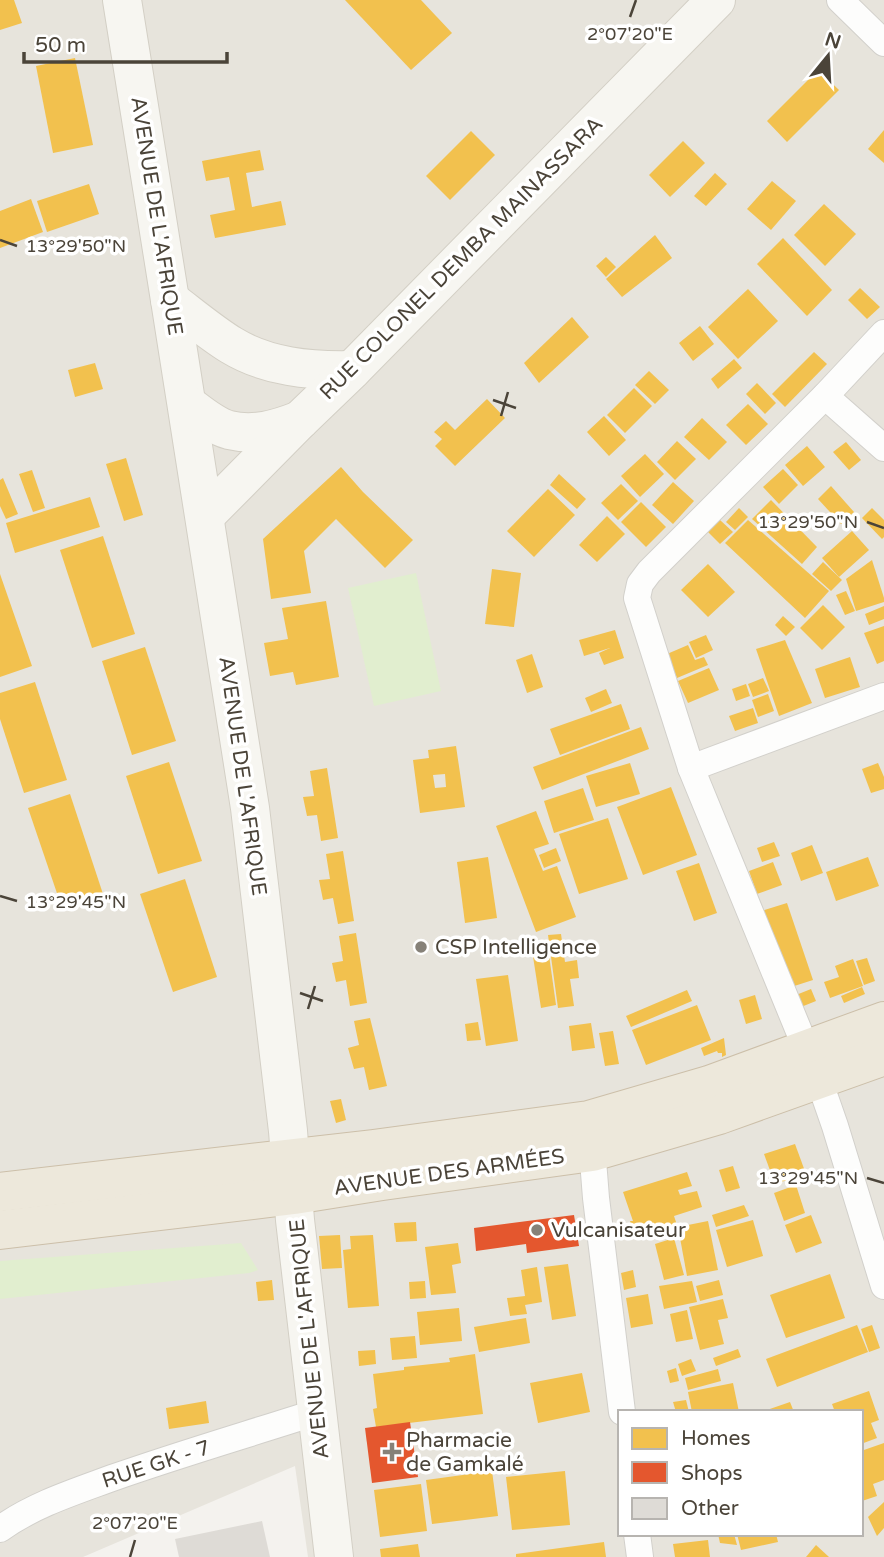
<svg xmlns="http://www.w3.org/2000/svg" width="884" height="1557" font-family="'Varela Round',sans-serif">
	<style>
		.residential { fill: #e7e4dc; fill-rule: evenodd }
		.green { fill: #e1eecf }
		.homes { fill: #f2c14e; fill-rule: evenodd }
		.shops { fill: #e4572e }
		.building { fill: #dedbd6 }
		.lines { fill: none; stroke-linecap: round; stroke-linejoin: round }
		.street-casing { stroke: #d2d0cb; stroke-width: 28 }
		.secondary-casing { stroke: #d3cfc5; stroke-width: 40 }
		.highway-casing { stroke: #ccbfa9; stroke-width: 40 }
		.street { stroke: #fdfdfc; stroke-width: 26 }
		.secondary { stroke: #f7f6f1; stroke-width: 38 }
		.highway { stroke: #ede8db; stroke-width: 38 }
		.ticks { fill: none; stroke: #4b4439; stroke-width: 2.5 }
		.poi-dot { fill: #868178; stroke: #fff; stroke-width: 2.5 }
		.labels { text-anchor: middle; stroke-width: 7; stroke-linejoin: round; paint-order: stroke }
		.street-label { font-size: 21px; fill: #4b4439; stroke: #fff }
		.poi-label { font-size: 21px; fill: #4b4439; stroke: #fff; text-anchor: start }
		.ticks-label { font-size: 18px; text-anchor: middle; fill: #4b4439; stroke: #fff; stroke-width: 7; stroke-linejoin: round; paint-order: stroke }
	</style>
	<rect width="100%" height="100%" fill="#f4f2ee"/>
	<path class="residential" d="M0 0H884V1557H308L295 1466 83 1557H0ZM620 1412H861V1534H620Z"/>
	<g class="green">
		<polygon points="416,573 441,691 374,706 348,588"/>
		<polygon points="241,1243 258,1270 249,1273 0,1299 0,1261"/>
	</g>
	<g class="homes">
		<polygon points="0,0 14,0 22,23 0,30"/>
		<polygon points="345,0 421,0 452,33 411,70"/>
		<polygon points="75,58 93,145 53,153 36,66"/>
		<polygon points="818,70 839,90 787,142 767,121"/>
		<polygon points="884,130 884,163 868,149"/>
		<polygon points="471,131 495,155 450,200 426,176"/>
		<polygon points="683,141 705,163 670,197 649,175"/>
		<polygon points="260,150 264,170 246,173 252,207 281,201 286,225 215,238 210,215 235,210 229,177 206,181 202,161"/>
		<polygon points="715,173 727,184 706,206 694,196"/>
		<polygon points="772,181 796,201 771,230 747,209"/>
		<polygon points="89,184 99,214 47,232 37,201"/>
		<polygon points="31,199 43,232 0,248 0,211"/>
		<polygon points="824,204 856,234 825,266 794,235"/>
		<polygon points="655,235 672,258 622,297 606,279"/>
		<polygon points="783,238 832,290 807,316 757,264"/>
		<polygon points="606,257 616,267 606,277 596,266"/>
		<polygon points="860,288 880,307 867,319 848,300"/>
		<polygon points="748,289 778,321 738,359 708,327"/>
		<polygon points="572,317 589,337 539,383 524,363"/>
		<polygon points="700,326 714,344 693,361 679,343"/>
		<polygon points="814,352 827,364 785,407 772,394"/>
		<polygon points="734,359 742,368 718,389 711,379"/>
		<polygon points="95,363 103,389 75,397 68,370"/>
		<polygon points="649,371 669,390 655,404 635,385"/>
		<polygon points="757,383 776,403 765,414 746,394"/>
		<polygon points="634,388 652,406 625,433 607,415"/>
		<polygon points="487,399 505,418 455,466 435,446 442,439 434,432 446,421 455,430"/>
		<polygon points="748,404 768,424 746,445 726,425"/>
		<polygon points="604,416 626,440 609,456 587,432"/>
		<polygon points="702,418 727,442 709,460 684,437"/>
		<polygon points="677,441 696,459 675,480 657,462"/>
		<polygon points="846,442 861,460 849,470 833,452"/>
		<polygon points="807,446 825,467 803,486 785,465"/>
		<polygon points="645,454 664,474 640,497 621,476"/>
		<polygon points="126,458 143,515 124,521 106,464"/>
		<polygon points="341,467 363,492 413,540 385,568 336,519 304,551 311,593 271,599 263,539"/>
		<polygon points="783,469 798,485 779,504 763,487"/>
		<polygon points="32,470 45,508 33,512 19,474"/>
		<polygon points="559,474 586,499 577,509 550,485"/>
		<polygon points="3,478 18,514 6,519 0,506 0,480"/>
		<polygon points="673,482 694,501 673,524 652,505"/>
		<polygon points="621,484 638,501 618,520 601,503"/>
		<polygon points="831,486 854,512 841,524 818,499"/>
		<polygon points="548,489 575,515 534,557 507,531"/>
		<polygon points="90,497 100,527 15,553 6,523"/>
		<polygon points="771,500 817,547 802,564 752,519"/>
		<polygon points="641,502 666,527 646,547 621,522"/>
		<polygon points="739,508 748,517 735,530 726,522"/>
		<polygon points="872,508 884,520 884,537 882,539 862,518"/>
		<polygon points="607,516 625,534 597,562 579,545"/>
		<polygon points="720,520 733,532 720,544 708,532"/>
		<polygon points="748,520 829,591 805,618 725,543"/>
		<polygon points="852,531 869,550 839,577 822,558"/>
		<polygon points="103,536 135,634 92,648 60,550"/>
		<polygon points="872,560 884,598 884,602 856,611 846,579"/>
		<polygon points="823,562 842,580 831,591 812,574"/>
		<polygon points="708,564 735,592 708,617 681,590"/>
		<polygon points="492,569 521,573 514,627 485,624"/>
		<polygon points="0,574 32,666 0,677"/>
		<polygon points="846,591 855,611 845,615 836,595"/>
		<polygon points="326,601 339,677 296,685 293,672 270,676 264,643 288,639 282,608"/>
		<polygon points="823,605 845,627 822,650 800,628"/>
		<polygon points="884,606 884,619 869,625 865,614"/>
		<polygon points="783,616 795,627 786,636 775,625"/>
		<polygon points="884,626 884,661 877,664 864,633"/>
		<polygon points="615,630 624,658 604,665 599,653 610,648 584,656 579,640"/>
		<polygon points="706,635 713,650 696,658 689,642"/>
		<polygon points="785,640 812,703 779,716 756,649"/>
		<polygon points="688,645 695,660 704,657 708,665 677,678 667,654"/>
		<polygon points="145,647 176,741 132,755 102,661"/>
		<polygon points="532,654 543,687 527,693 516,660"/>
		<polygon points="850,657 860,687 825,698 815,669"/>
		<polygon points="709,668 719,690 688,703 678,681"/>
		<polygon points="763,678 769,691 753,697 748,684"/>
		<polygon points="35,682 67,780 24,793 0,719 0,693"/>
		<polygon points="746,684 750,696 736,701 732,689"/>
		<polygon points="606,689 612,703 591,712 585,698"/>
		<polygon points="768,694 774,711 758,717 752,700"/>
		<polygon points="621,704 630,729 560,755 550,729"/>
		<polygon points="753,708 758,723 735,731 729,716"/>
		<polygon points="641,727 649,749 542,790 533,767"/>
		<path d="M456 746 465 807 420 813 413 760 429 758 428 750ZM445 774 446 787 435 788 433 775Z"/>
		<polygon points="169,762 202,861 158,874 126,776"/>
		<polygon points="630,763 640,794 596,807 586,776"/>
		<polygon points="878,763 884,777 884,789 871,793 862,769"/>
		<polygon points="327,768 338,838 321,841 317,815 307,816 303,797 314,796 310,771"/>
		<polygon points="671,787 697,855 643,875 617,807"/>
		<polygon points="583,788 594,820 554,833 544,801"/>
		<polygon points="70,794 103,894 62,908 28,808"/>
		<polygon points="536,811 549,844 534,849 543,871 557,866 576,917 536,932 496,826"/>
		<polygon points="608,818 628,879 579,894 559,834"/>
		<polygon points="774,842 780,856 762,862 757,848"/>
		<polygon points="812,845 823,873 801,881 791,853"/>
		<polygon points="556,848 561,861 544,868 539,855"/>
		<polygon points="343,851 354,921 338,924 333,898 323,900 319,880 330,879 326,854"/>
		<polygon points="488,857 497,918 465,923 457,862"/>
		<polygon points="868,857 879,886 836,901 826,872"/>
		<polygon points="773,862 782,885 757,894 749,871"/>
		<polygon points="699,863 717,913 694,921 676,871"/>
		<polygon points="185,879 217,977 173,992 140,894"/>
		<polygon points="787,903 813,980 788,988 761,911"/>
		<polygon points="356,933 367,1003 350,1006 346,980 336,982 332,963 343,961 339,936"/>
		<polygon points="561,934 565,962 577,960 579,978 570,979 574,1006 558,1008 548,935"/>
		<polygon points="548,948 556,1005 541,1008 532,950"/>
		<polygon points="867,958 875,981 864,985 856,961"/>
		<polygon points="853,959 863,986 830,998 824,982 839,977 835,966"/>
		<polygon points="508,975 518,1041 486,1046 476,979"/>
		<polygon points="862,987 865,994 844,1003 841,996"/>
		<polygon points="811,989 816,1001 796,1009 791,997"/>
		<polygon points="687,990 692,1001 631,1027 626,1016"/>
		<polygon points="755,995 762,1019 746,1024 739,1000"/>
		<polygon points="697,1005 711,1040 646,1065 632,1030"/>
		<polygon points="370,1018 387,1086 369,1090 364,1067 354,1069 348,1048 359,1045 354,1021"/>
		<polygon points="478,1022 481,1040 467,1041 465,1024"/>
		<polygon points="591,1023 595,1048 572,1051 569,1026"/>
		<polygon points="613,1031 619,1064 605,1066 599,1033"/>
		<polygon points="724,1038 726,1055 722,1057 722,1053 718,1053 717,1051 704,1056 701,1048"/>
		<polygon points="341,1099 346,1120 336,1123 330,1101"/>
		<polygon points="795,1144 806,1174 775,1184 764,1154"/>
		<polygon points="733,1166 740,1188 726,1192 719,1170"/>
		<polygon points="687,1172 692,1186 678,1190 680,1195 697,1191 702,1207 674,1216 677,1225 635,1238 630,1221 633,1221 623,1192"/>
		<polygon points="796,1185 805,1213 784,1221 774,1193"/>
		<polygon points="744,1205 749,1216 716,1227 712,1215"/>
		<polygon points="811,1215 822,1243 796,1253 785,1225"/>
		<polygon points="753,1220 763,1256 727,1267 716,1230"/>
		<polygon points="708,1221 718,1270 687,1276 678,1227"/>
		<polygon points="416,1222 417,1241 396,1242 394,1223"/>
		<polygon points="340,1235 342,1268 322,1269 319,1236"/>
		<polygon points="373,1235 379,1306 348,1308 343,1250 351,1249 350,1236"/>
		<polygon points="674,1238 684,1275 664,1280 655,1244"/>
		<polygon points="458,1243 461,1263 452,1265 456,1293 431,1295 425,1247"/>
		<polygon points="568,1264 576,1316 552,1320 544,1267"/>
		<polygon points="537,1267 542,1302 525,1305 527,1314 510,1316 507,1298 525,1296 521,1270"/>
		<polygon points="633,1270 636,1287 624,1290 621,1273"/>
		<polygon points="830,1274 845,1318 786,1338 770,1295"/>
		<polygon points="272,1280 274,1300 258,1301 256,1282"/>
		<polygon points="719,1280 723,1295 700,1301 696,1286"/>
		<polygon points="425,1281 426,1298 410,1299 409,1282"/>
		<polygon points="692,1281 697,1302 664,1309 659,1286"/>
		<polygon points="648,1294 653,1324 631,1328 626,1298"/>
		<polygon points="723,1299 728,1318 718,1320 724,1344 700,1350 689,1307"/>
		<polygon points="459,1308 462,1341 420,1345 417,1312"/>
		<polygon points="687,1310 693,1339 676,1342 670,1314"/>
		<polygon points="526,1318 530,1343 479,1352 474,1327"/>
		<polygon points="857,1325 868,1352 777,1387 766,1359"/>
		<polygon points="872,1325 880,1348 869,1352 861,1329"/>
		<polygon points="415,1336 417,1358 392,1360 390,1338"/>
		<polygon points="738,1349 741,1357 716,1366 713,1358"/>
		<polygon points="375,1350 376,1364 359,1366 358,1351"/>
		<polygon points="475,1354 483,1414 376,1427 373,1409 377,1408 373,1374 404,1370 404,1367 450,1362 449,1358"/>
		<polygon points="691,1359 696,1371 682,1376 678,1364"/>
		<polygon points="676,1368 679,1381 670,1383 667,1371"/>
		<polygon points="718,1369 721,1381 688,1390 685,1378"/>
		<polygon points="582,1373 590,1412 538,1423 530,1383"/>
		<polygon points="733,1383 739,1412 692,1412 688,1392"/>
		<polygon points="869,1391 879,1420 871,1423 877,1438 861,1444 861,1412 835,1412 832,1404"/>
		<polygon points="686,1400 689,1412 676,1412 673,1402"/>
		<polygon points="206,1401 209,1423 169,1429 166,1408"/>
		<polygon points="790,1402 794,1412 764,1412 764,1411"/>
		<polygon points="884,1443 884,1480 873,1484 877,1496 862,1501 861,1451"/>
		<polygon points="492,1471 498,1516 432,1524 426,1480"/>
		<polygon points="565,1471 570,1525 512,1530 506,1477"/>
		<polygon points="421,1484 427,1531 380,1537 374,1490"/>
		<polygon points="884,1502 884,1528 877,1536 868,1517"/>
		<polygon points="718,1534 734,1534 737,1545 720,1543"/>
		<polygon points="737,1534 776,1534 778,1542 741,1550"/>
		<polygon points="708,1540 710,1557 675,1557 673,1544"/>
		<polygon points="604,1542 606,1557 516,1557 516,1554"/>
		<polygon points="418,1544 420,1557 381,1557 380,1549"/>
		<polygon points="816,1545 829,1557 806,1557"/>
	</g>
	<g class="shops">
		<polygon points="574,1215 579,1246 527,1253 526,1244 476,1251 474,1228"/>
		<polygon points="410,1422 418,1477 372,1483 365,1428"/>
	</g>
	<polygon class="building" points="262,1521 270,1557 179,1557 175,1539"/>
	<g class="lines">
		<g class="street-casing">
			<g id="street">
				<polyline points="840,0 884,43"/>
				<polyline points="884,333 825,396 649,572 640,584 637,598 691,768 819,1080 835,1126 884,1286"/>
				<polyline points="825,396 884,448"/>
				<polyline points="691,768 884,696"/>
				<polyline points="591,1135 596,1198 622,1412"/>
				<path d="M0 1529C33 1505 74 1492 112 1478 180 1454 249 1434 317 1412"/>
				<polyline points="637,1534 640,1557"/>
			</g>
		</g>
		<g class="secondary-casing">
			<g id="secondary">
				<polyline points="122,0 170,300 250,808 288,1131 295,1220 334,1557"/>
				<path d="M170 300C190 315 210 332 231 345 267 367 310 371 352 370"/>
				<path d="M187 404C199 413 214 426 229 430 254 436 277 429 300 420"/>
				<polyline points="205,516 300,420 352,370 716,0"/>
			</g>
		</g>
		<g class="highway-casing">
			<g id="highway">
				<polyline points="0,1192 373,1149 589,1120 709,1085 884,1021"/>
				<polyline points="0,1230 294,1195 382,1181 592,1152 719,1115 884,1056"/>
			</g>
		</g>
		<use href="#street" class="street"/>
		<use href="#secondary" class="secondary"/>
		<use href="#highway" class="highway"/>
	</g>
	<path class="ticks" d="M630 17 636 0M0 240 17 246M493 400 516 408M501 416 508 392M867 522 884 528M0 896 17 901M300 993 323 1001M308 1009 315 986M867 1178 884 1183M130 1557 135 1540"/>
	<g class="poi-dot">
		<circle cx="421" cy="947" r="7"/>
		<circle cx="537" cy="1230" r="7"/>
		<path d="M388.5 1441.5h7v7h7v7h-7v7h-7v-7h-7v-7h7z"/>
	</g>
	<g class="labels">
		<g class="street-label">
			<text transform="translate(157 216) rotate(81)" y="7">AVENUE DE L'AFRIQUE</text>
			<text transform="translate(461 258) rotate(-45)" y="7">RUE COLONEL DEMBA MAINASSARA</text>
			<text transform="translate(243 776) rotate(82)" y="7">AVENUE DE L'AFRIQUE</text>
			<text transform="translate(449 1172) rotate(-8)" y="7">AVENUE DES ARMÉES</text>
			<text transform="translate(309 1339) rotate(-96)" y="7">AVENUE DE L'AFRIQUE</text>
			<text transform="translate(156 1464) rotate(-18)" y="7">RUE GK - 7</text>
		</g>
		<g class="poi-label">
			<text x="435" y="954">CSP Intelligence</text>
			<text x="551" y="1237">Vulcanisateur</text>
			<text x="406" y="1447">Pharmacie<tspan x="406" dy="24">de Gamkalé</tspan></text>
		</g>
	</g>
	<g class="ticks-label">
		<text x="630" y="40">2°07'20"E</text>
		<text x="76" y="252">13°29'50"N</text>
		<text x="808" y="528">13°29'50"N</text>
		<text x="76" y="908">13°29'45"N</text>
		<text x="808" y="1184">13°29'45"N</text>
		<text x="135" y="1529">2°07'20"E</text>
	</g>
	<rect x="618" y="1410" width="245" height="126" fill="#ffffff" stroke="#b7b4b0" stroke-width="2"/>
	<rect x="632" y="1428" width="35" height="21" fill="#f2c14e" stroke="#b7b4b0" stroke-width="2"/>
	<text x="681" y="1445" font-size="21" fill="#4b4439">Homes</text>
	<rect x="632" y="1462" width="35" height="21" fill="#e4572e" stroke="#b7b4b0" stroke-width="2"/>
	<text x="681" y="1480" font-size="21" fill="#4b4439">Shops</text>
	<rect x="632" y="1498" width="35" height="21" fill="#dedbd6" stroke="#b7b4b0" stroke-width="2"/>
	<text x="681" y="1515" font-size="21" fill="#4b4439">Other</text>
	<g transform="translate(828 56) rotate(18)" stroke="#ffffff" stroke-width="5" paint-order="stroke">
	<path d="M0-5L12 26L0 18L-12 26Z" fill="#4b4439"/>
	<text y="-10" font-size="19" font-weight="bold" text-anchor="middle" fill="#4b4439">N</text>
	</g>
	<path d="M24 52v10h203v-10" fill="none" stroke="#4b4439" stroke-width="3.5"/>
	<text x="35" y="52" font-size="21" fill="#4b4439" stroke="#ffffff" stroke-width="5" paint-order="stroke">50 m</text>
</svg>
